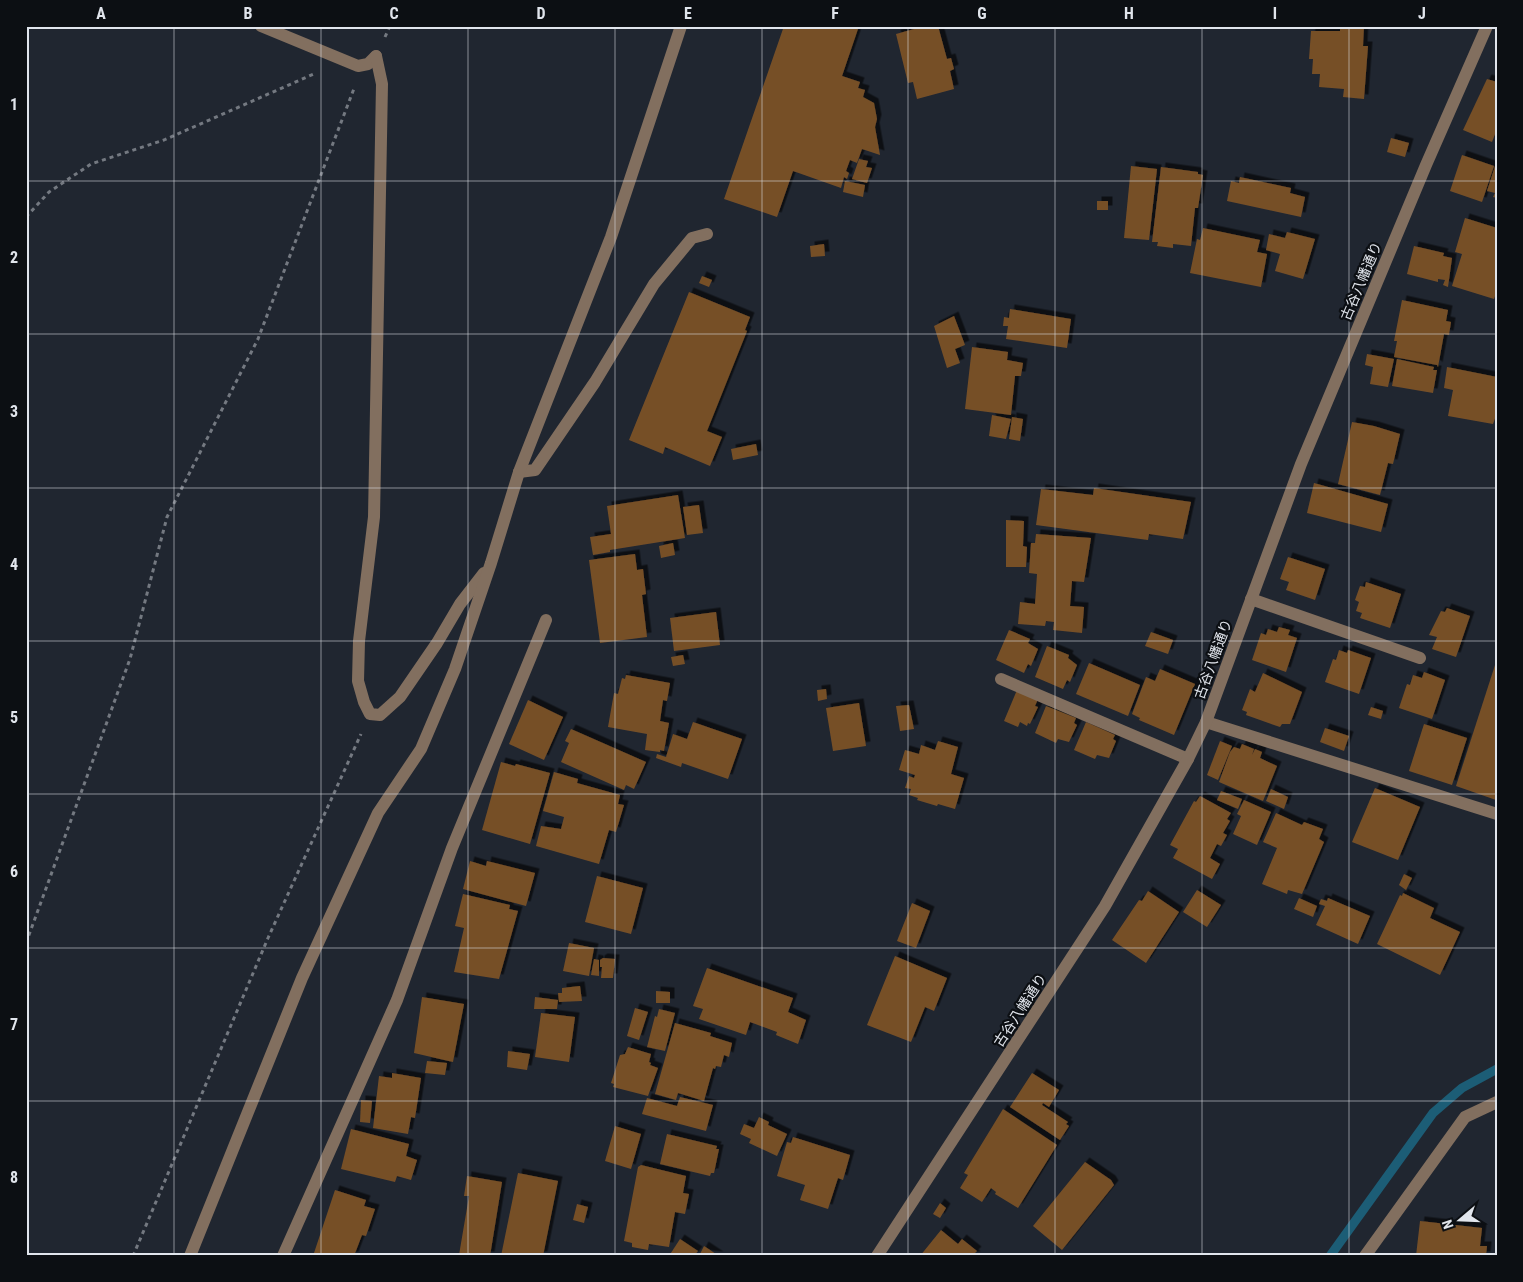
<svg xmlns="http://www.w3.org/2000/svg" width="1523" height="1282" font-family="'Roboto Condensed','Noto Sans JP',sans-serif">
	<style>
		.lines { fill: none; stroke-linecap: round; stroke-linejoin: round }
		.stream { stroke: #1c5d76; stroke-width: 9 }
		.building { fill: #764f28; filter: url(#shadow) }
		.path { stroke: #747981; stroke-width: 3; stroke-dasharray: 4 4; stroke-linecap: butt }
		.minor { stroke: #826f5f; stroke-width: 12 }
		.grid { fill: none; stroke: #e1e5ec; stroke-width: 1; stroke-opacity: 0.55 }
		.labels { text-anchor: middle; stroke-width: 4.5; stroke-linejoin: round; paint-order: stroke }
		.street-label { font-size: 14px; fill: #e1e5ec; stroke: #0c0f13 }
		.neatline { fill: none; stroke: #e1e5ec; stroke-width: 2 }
		.grid-label { font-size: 16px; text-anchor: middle; font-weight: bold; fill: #e1e5ec }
	</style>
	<defs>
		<filter id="shadow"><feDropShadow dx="4.5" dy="-4.5" stdDeviation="0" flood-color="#0009"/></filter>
	</defs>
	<rect width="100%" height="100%" fill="#202630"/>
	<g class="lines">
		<polyline class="stream" points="1330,1256 1433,1113 1462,1088 1497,1069"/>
	</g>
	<g class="building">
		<polygon points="784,26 859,26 842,76 860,82 858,88 865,90 863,97 874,103 877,119 875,127 880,155 862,149 857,163 850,160 846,171 849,173 847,179 844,177 841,188 793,171 777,217 724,199"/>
		<polygon points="925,26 938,26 947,59 951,58 954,69 950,71 954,89 917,99 913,82 908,83 896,34"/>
		<polygon points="1340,26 1364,26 1363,46 1368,46 1364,99 1343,97 1344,89 1319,87 1320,74 1312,74 1313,59 1309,59 1311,31 1340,31"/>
		<polygon points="1487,79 1497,82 1497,129 1492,142 1463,130"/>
		<polygon points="1391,138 1409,143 1405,157 1387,152"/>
		<polygon points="1462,155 1494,166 1482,202 1450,191"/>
		<polygon points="859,159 868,161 866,167 872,168 867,183 852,179"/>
		<polygon points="1496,163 1497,163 1497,198 1493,197 1495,193 1487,191"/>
		<polygon points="1131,166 1157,169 1149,240 1124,238"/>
		<polygon points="1161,167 1198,172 1198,174 1203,175 1198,208 1195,208 1191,246 1173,244 1173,248 1157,246 1158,242 1152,242"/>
		<polygon points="1240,177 1291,188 1290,193 1305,197 1301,217 1227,201 1231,181 1239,183"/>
		<polygon points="845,181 865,185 863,197 843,192"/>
		<rect x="1097" y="201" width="11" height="9"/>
		<polygon points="1465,218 1497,228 1497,291 1494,299 1452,286 1462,254 1455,252"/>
		<polygon points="1203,228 1260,240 1257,252 1267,254 1261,287 1190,273 1197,239 1200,240"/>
		<polygon points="1287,232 1315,239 1303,279 1275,271 1280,254 1266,250 1269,234 1285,238"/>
		<polygon points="824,244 825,256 811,257 810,246"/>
		<polygon points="1414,246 1444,253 1443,256 1452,258 1448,287 1443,285 1445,280 1438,279 1438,282 1407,274"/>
		<polygon points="702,276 712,280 709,287 699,283"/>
		<polygon points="689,292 750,317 745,330 747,331 707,431 722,437 710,466 665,447 663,454 629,440"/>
		<polygon points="1402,300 1448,310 1446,321 1451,322 1449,335 1444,334 1438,367 1437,365 1394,357 1397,341 1394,341"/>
		<polygon points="1010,309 1071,319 1067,348 1006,339 1008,326 1003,326 1004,317 1009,318"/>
		<polygon points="954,316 965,345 955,349 960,363 947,368 934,326"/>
		<polygon points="972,347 1008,352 1007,360 1023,363 1021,376 1015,376 1011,415 965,409"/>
		<polygon points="1367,354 1394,359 1388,387 1370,384 1373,367 1365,365"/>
		<polygon points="1397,359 1434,367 1433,370 1437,370 1433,393 1392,386"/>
		<polygon points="1447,367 1497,377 1497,413 1493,424 1448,416 1453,390 1444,388"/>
		<polygon points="992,415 1011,419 1006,439 989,436"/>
		<polygon points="1012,417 1023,419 1020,441 1009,439"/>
		<polygon points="1352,422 1374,426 1400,434 1393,464 1388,463 1380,495 1338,484"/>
		<polygon points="756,444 758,455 733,460 731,449"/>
		<polygon points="1314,483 1388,504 1381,532 1307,513"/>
		<polygon points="1094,488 1191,502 1183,539 1149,534 1148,540 1036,525 1041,489 1093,495"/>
		<polygon points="678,495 685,538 610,550 610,552 593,555 590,537 611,534 607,506"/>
		<polygon points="699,505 703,533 687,535 683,507"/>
		<polygon points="1006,520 1024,521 1023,546 1027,547 1026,567 1006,567"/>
		<polygon points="1036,534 1091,538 1084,582 1072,581 1070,606 1084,607 1082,633 1053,630 1054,622 1046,621 1045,626 1018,624 1020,602 1035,604 1037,574 1029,573 1031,543 1035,543"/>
		<polygon points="673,543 675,555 661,558 659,546"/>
		<polygon points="635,554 637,570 643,569 646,594 642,595 647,637 600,643 589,560"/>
		<polygon points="1288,557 1325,569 1315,600 1286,590 1289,582 1280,579"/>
		<polygon points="1366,582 1401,594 1390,628 1360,618 1362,613 1356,611 1359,602 1355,600 1360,586 1365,587"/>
		<polygon points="1447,608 1470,616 1456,657 1432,649 1437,637 1429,635 1441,611 1445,612"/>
		<polygon points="716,612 720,645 674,651 670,618"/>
		<polygon points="1279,627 1290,630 1288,635 1297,638 1286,672 1252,660 1261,633 1266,635 1268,629 1277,632"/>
		<polygon points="1009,630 1030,639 1028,643 1038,649 1031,666 1028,664 1024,673 996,660"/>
		<polygon points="1151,632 1173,640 1168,654 1145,646"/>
		<polygon points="1047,646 1069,655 1068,658 1077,665 1070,682 1067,680 1063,689 1035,677"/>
		<polygon points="1339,650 1347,653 1348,650 1371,658 1359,694 1325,682 1333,659 1336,660"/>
		<polygon points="683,655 685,664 673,666 671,657"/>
		<polygon points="1496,662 1497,798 1496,800 1456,786"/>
		<polygon points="1089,663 1140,685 1128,716 1076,694"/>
		<polygon points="1160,669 1195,684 1174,735 1139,720 1140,718 1132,714 1146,677 1155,681"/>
		<polygon points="1424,672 1445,680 1432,719 1399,708 1407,684 1410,685 1413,675 1422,678"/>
		<polygon points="1263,673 1302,692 1290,724 1282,724 1280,727 1274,725 1246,715 1247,712 1242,710 1250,689 1255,692"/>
		<polygon points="626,675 670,683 667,701 663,700 660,721 669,723 664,751 660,750 660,752 645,750 647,734 608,727 614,693 618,694 622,678 625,679"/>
		<polygon points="826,689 827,699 818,701 817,690"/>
		<polygon points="1017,690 1038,699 1035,706 1038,707 1030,724 1028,723 1027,726 1020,722 1018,727 1004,721"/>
		<polygon points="528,700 563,717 544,760 509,744"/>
		<polygon points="859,703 866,746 833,751 826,708"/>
		<polygon points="909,705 914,729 900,731 896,706"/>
		<polygon points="1046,706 1076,718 1074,723 1077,725 1069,742 1058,739 1056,743 1035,733"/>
		<polygon points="1371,707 1383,711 1381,719 1368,715"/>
		<polygon points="693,722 742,739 728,779 682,763 681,767 656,758 657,754 666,757 673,734 687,739"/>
		<polygon points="1086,722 1115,735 1113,739 1116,741 1109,758 1097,755 1095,759 1074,750"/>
		<polygon points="1424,724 1467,738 1452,785 1409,771"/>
		<polygon points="1325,728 1349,736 1344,751 1320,742"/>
		<polygon points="571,729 646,762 634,789 626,785 624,790 561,762 569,743 565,741"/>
		<polygon points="938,741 958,747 951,774 964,778 955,809 938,804 937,806 917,800 918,798 909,795 911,789 905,788 909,776 914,778 915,775 899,770 905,750 919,754 921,745 935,750"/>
		<polygon points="1220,741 1232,746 1218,780 1207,775"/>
		<polygon points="1242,744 1254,749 1252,755 1255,749 1262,752 1260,758 1277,766 1263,801 1219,782 1230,752 1234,747 1240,749"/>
		<polygon points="501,762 515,766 516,764 550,773 530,844 482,830"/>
		<polygon points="554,772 578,779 577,783 620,795 618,804 624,805 616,832 609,830 599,864 536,846 541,826 561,829 564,817 543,811"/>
		<polygon points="1375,788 1420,807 1398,860 1352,842"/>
		<polygon points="1271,789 1288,797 1284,809 1266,801"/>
		<polygon points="1221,791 1242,799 1238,809 1217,800"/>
		<polygon points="1200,796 1231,813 1227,819 1230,821 1223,833 1227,835 1221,846 1217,844 1210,858 1220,864 1212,879 1173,858 1178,849 1170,845 1194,801 1196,802"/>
		<polygon points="1244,800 1271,812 1257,845 1233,834 1241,816 1237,814"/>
		<polygon points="1276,813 1302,825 1304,822 1323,829 1319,839 1324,842 1302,894 1288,890 1287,894 1262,884 1277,848 1263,842"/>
		<polygon points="470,861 486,866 487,861 535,873 526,906 463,889"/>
		<polygon points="1404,874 1412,878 1406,890 1399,885"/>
		<polygon points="597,876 643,888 631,934 585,922"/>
		<polygon points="1197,890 1221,905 1207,927 1183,912"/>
		<polygon points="1148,891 1179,912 1146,963 1112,940 1139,900 1142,901"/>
		<polygon points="1403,893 1434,908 1430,918 1460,932 1440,975 1377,944 1400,895 1402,896"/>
		<polygon points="463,894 510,905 509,909 518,911 499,979 454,972 464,928 455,926"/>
		<polygon points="1299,898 1317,906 1313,917 1294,909"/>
		<polygon points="1328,898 1370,916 1358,944 1316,925 1325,906 1319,904 1321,899 1327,901"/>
		<polygon points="912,903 930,911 916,948 897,941"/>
		<polygon points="569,943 594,948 589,976 563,971"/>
		<polygon points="895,956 947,978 934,1011 925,1007 911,1042 867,1025"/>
		<polygon points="603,958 615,959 613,978 601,978 602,967 600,967 600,960"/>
		<polygon points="594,959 599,960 599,976 591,975"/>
		<polygon points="707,968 793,998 788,1012 806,1020 798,1044 776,1035 777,1032 750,1022 746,1035 699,1019 703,1009 693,1006"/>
		<polygon points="580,986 582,1001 559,1002 558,993 562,993 562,988"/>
		<polygon points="656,991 670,992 670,1003 656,1003"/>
		<polygon points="422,997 464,1004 453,1062 414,1053"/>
		<polygon points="535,997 558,1000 557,1009 534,1009"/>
		<polygon points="635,1008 648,1012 639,1040 627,1036"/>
		<polygon points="659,1009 675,1013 665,1051 647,1047 655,1016 657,1017"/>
		<polygon points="541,1013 575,1017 569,1062 535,1057"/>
		<polygon points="675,1023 711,1033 710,1036 732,1043 729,1057 724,1055 721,1067 716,1066 715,1069 713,1068 704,1101 678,1093 676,1100 655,1094"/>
		<polygon points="628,1047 651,1054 649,1062 651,1063 650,1065 658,1068 648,1096 613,1087 614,1084 611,1083 620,1055 625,1054"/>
		<polygon points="508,1051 530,1054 527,1070 507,1067"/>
		<polygon points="427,1061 447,1063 445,1075 425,1073"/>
		<polygon points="392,1073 421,1078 415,1118 411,1117 408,1134 373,1128 379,1076 392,1078"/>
		<polygon points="1032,1073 1059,1090 1049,1107 1043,1103 1042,1105 1068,1122 1066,1124 1069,1126 1060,1140 1010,1107"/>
		<polygon points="680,1097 713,1105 706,1131 642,1114 647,1098 677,1106"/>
		<polygon points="361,1100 372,1101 370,1123 360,1122"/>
		<polygon points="1003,1109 1057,1145 1018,1208 995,1194 996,1192 991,1188 982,1202 960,1188 968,1175 964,1173"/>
		<polygon points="759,1117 769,1122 768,1125 787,1134 777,1156 749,1143 751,1139 740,1134 744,1124 754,1128"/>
		<polygon points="615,1126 641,1134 631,1169 605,1161"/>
		<polygon points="351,1129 409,1144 406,1156 417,1160 411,1180 397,1176 395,1182 341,1169"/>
		<polygon points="667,1134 717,1146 716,1149 719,1149 714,1173 711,1173 710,1176 660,1164"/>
		<polygon points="793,1137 850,1155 843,1180 838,1178 828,1209 800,1200 805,1185 777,1176 787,1142 791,1143"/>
		<polygon points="1085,1162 1111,1180 1114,1185 1062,1250 1033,1226"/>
		<polygon points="641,1165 686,1176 683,1193 689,1194 685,1214 675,1212 669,1247 649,1244 648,1250 632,1247 632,1243 624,1241 638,1167"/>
		<polygon points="518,1173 558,1181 543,1256 501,1256"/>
		<polygon points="467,1176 502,1182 490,1256 459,1255 469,1196 464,1196"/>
		<polygon points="335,1190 366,1200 364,1206 375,1209 366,1236 362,1235 354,1256 313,1256"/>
		<polygon points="940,1203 946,1208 940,1218 933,1214"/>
		<polygon points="577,1204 588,1207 584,1223 573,1220"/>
		<polygon points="1420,1221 1482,1228 1480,1246 1487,1246 1486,1256 1416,1256"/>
		<polygon points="941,1230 958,1244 962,1239 977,1251 974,1254 976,1256 920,1256"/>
		<polygon points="680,1239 698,1251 694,1256 669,1256"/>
		<polygon points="704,1246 719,1256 700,1254"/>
	</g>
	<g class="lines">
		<g class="path">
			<polyline points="385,37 390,26"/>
			<polyline points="26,217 49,192 91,164 164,140 316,73"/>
			<polyline points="26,943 130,659 167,517 258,339 355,86"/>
			<polyline points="133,1256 268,938 361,734"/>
		</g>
		<g class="minor">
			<polyline points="261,26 358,66 368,64 376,56"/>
			<polyline points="376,56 382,84 374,517 359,641 358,681 364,702 370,714 380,715 400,697 437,643 460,604 484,573"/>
			<polyline points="519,472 535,470 595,382 654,284 692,238 707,234"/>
			<polyline points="1251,599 1420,658"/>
			<polyline points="1001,679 1188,759"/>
			<polyline points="1206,722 1497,814"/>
			<polyline points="190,1256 302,978 378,813 421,749 455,669 491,563 519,472 611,237 681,26"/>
			<polyline points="283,1256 397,1000 452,848 546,620"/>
			<polyline points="877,1256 1105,906 1188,759 1206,722 1301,464 1426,165 1487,26"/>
			<polyline points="1365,1256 1465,1117 1497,1102"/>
		</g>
	</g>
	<path class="grid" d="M174 26V1256M321 26V1256M468 26V1256M615 26V1256M762 26V1256M908 26V1256M1055 26V1256M1202 26V1256M1349 26V1256M26 181H1497M26 334H1497M26 488H1497M26 641H1497M26 794H1497M26 948H1497M26 1101H1497"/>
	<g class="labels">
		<g class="street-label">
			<text transform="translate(1361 281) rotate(-67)" y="5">古谷八幡通り</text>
			<text transform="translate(1213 659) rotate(-70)" y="5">古谷八幡通り</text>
			<text transform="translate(1020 1010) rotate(-57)" y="5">古谷八幡通り</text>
		</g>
	</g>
	<rect width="1523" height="1282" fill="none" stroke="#0c0f13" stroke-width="55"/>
	<g transform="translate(1460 1220) rotate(251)" stroke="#0c0f13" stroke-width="4" paint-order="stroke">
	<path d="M0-4L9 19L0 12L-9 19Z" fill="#e1e5ec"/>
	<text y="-8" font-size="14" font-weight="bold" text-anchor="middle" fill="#e1e5ec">N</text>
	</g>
	<rect x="28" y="28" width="1468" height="1226" class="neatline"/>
	<g class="grid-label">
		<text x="101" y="19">A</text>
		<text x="248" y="19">B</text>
		<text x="394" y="19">C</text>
		<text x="541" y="19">D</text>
		<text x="688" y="19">E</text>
		<text x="835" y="19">F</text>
		<text x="982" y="19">G</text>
		<text x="1129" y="19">H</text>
		<text x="1275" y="19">I</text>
		<text x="1422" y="19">J</text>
		<text x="14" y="110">1</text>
		<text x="14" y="263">2</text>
		<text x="14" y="417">3</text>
		<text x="14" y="570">4</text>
		<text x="14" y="723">5</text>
		<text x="14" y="877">6</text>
		<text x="14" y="1030">7</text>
		<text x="14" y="1183">8</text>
	</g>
</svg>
